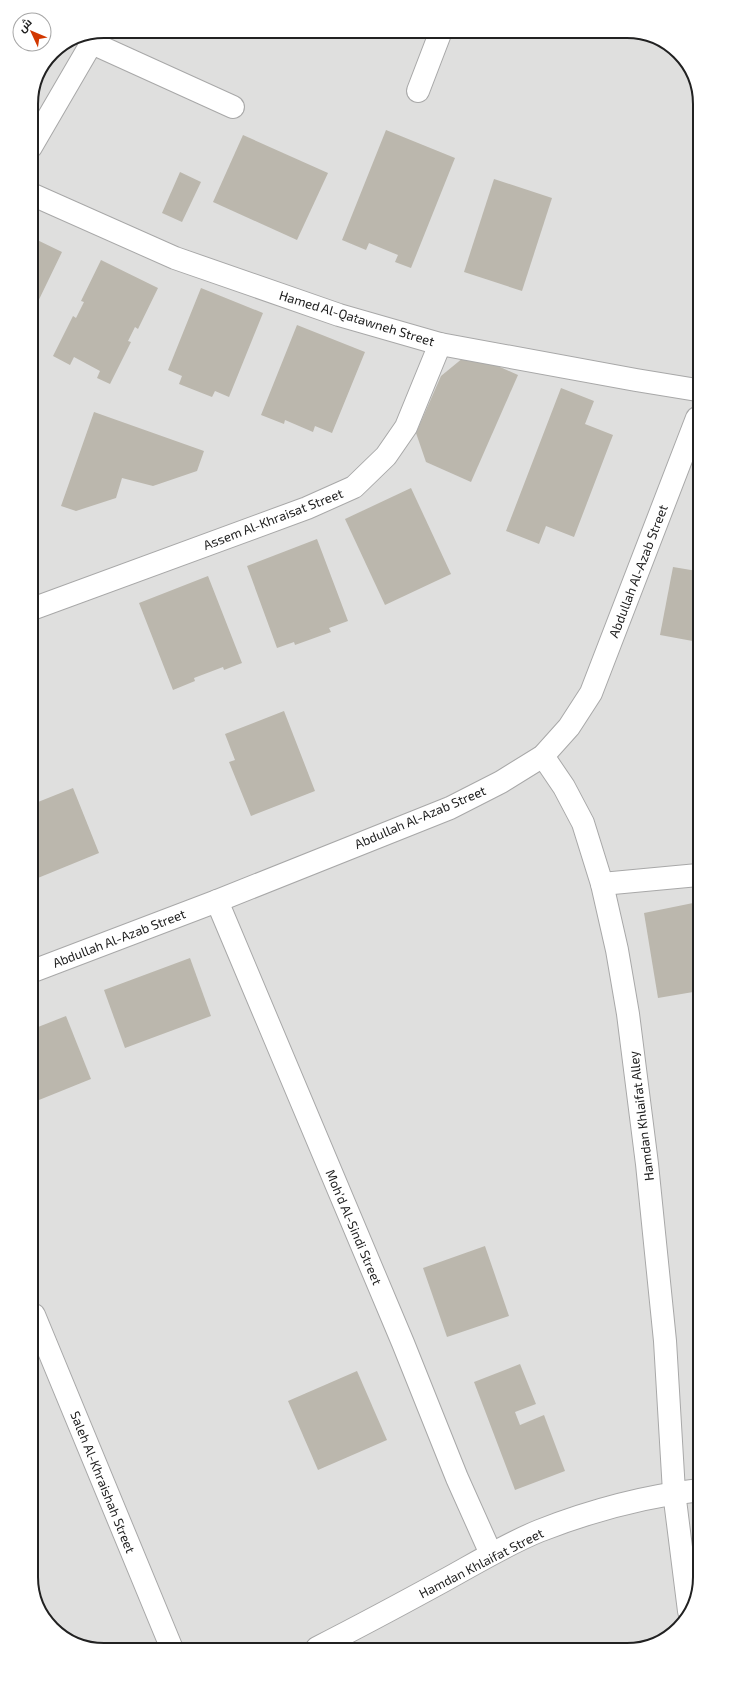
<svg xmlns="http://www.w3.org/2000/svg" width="731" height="1681" font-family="'Exo 2',Cairo,sans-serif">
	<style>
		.residential { fill: #dfdfde }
		.building { fill: #bbb7ad }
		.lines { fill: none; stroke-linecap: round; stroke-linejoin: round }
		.minor-casing { stroke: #a8a8a8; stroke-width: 24 }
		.minor { stroke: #fff; stroke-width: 22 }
		.labels { text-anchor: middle; stroke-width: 3.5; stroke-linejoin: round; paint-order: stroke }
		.street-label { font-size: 13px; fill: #212121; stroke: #fff }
		.rim { fill: none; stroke: #212121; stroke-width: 2 }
	</style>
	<rect width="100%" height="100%" fill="#f1f1e8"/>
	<polygon class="residential" points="104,31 632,31 672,46 696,80 700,1578 685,1621 651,1646 99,1650 59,1635 35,1601 31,99 52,52 76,36"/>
	<g class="building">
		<polygon points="386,130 455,158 411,268 395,262 398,255 369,243 366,250 342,240"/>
		<polygon points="243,135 328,173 297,240 213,202"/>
		<polygon points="180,172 201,182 182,222 162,213"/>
		<polygon points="494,179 552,198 522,291 464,272"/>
		<polygon points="31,237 62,252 32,314 32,256"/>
		<polygon points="101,260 158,288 138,329 135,327 128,341 131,342 110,384 97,378 100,371 74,357 70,365 53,356 73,316 76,318 84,302 81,301"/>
		<polygon points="201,288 263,313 229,397 215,391 212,397 179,384 182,376 168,370"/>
		<polygon points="297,325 365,352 332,433 315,426 313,432 285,420 284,424 261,415"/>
		<polygon points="469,353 518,375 471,482 426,462 416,433 441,376"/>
		<polygon points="561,388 594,401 585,424 613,435 574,537 546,526 539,544 506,531"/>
		<polygon points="94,412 204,451 197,471 153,486 122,478 116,498 76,511 61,506"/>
		<polygon points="411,488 451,574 385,605 345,519"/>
		<polygon points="317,539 348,621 329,628 331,632 295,645 294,642 277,648 247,566"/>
		<polygon points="673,567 697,571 698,642 660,635"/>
		<polygon points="208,576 242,663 224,670 223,667 194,678 195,681 173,690 139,603"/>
		<polygon points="284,711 315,791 251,816 229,762 235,760 225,734"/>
		<polygon points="73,788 99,853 33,880 33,804"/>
		<polygon points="698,902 699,991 658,998 644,913"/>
		<polygon points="190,958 211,1016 125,1048 104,990"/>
		<polygon points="66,1016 91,1079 34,1102 33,1029"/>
		<polygon points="485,1246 509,1316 447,1337 423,1268"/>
		<polygon points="520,1364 536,1404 515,1412 520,1425 544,1415 565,1471 515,1490 474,1382"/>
		<polygon points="357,1371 387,1440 318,1470 288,1401"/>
	</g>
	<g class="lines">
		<g class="minor-casing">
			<g id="minor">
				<polyline points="92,43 233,107"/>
				<polyline points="418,91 441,31"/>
				<polyline points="31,147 98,32"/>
				<polyline points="31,194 175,258 339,315 440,344 636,380 697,390"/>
				<polyline points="32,609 307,508 354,487 386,456 406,427 440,344"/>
				<polyline points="543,756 564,787 583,823 602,884 617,950 628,1014 647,1164 665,1341 674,1492 689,1611"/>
				<polyline points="602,884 698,875"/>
				<polyline points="217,901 403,1343 457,1478 491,1554"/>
				<polyline points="33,971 217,901 450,808 501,782 543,756 569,727 591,693 697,418"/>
				<polyline points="34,1315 172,1649"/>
				<path d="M317 1648C360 1626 403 1603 445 1580 476 1563 507 1544 539 1531 590 1511 645 1496 700 1490"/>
			</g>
		</g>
		<use href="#minor" class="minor"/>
	</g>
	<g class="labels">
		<g class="street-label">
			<text transform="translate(357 318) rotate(17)" y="5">Hamed Al-Qatawneh Street</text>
			<text transform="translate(273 519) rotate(-21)" y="5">Assem Al-Khraisat Street</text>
			<text transform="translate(638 571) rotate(-69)" y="5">Abdullah Al-Azab Street</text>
			<text transform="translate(420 817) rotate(-23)" y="5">Abdullah Al-Azab Street</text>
			<text transform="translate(119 938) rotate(-21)" y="5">Abdullah Al-Azab Street</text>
			<text transform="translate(641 1116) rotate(-97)" y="5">Hamdan Khlaifat Alley</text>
			<text transform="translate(354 1227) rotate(67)" y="5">Moh'd Al-Sindi Street</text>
			<text transform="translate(103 1482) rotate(68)" y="5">Saleh Al-Khraishah Street</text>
			<text transform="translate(481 1563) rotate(-27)" y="5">Hamdan Khlaifat Street</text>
		</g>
	</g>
	<path d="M0 0H731V1681H0ZM104 38H627A66 66 0 0 1 693 104V1577A66 66 0 0 1 627 1643H104A66 66 0 0 1 38 1577V104A66 66 0 0 1 104 38Z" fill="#fff" fill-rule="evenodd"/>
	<path class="rim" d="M104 38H627A66 66 0 0 1 693 104V1577A66 66 0 0 1 627 1643H104A66 66 0 0 1 38 1577V104A66 66 0 0 1 104 38Z"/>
	<g transform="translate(32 32) rotate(314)"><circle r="19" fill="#ffffff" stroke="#a6a6a6"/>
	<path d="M0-3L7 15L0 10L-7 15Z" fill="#d23700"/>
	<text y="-6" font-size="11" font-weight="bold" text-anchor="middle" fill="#212121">ش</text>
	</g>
</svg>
